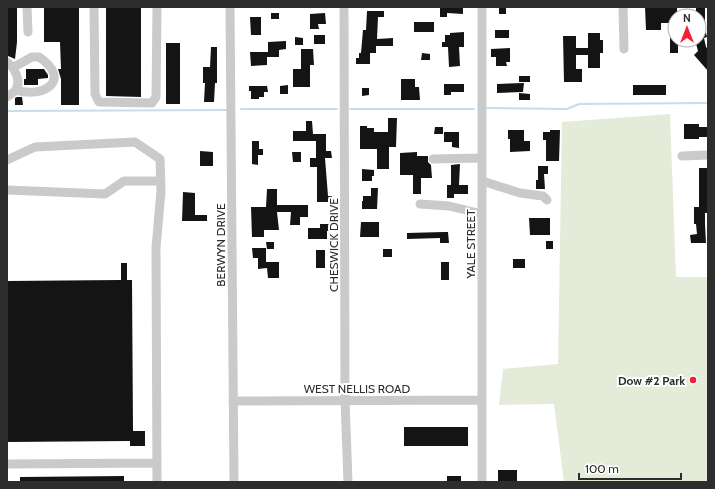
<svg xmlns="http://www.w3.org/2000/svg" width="715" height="489" font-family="Cabin,sans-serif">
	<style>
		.green { fill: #e4ecd9 }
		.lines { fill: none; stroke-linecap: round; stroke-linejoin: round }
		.stream { stroke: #c4deee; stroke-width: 2 }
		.building { fill: #141414 }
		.minor { stroke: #cacaca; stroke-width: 9 }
		.poi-dot { fill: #f41f32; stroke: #fff; stroke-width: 1.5 }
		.labels { text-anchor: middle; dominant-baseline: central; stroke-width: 4; stroke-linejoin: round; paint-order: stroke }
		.street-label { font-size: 12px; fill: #2d2d2d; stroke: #fff }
		.poi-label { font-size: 12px; font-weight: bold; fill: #2d2d2d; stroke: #fff; text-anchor: end }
	</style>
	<rect width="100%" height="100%" fill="#fff"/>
	<!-- green -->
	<path class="green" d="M670,114L676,277H708V482H564L554,404L499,405L503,369L558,364L562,122Z"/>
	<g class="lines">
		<!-- stream -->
		<path class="stream" d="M487,108L567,109L579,104L708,103
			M241,109H337
			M350,109H474
			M7,111L228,110"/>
	</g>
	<!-- building -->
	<path class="building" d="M7,7H17V42L15,59L8,56Z
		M44,7H79V105H61V79L58,69H61L60,42H44Z
		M106,7H141V97L106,96Z
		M440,7H463V14L447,13V17H440Z
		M499,7H506V14H499Z
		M645,7H677V16H675V23H661V30H646Z
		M696,7H705V28L707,37L704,38L706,47L708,49V71L694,55L698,51L695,40H699V16H696Z
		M367,11H384V17H378L377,39L393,38V46H376V53H370V64H356V58H359V53H361L363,30H366Z
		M271,13H279V19H271Z
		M325,13L326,24H318L319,29H310V14Z
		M250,17H261V35H251Z
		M414,22H434V32H414Z
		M495,30H509V38H495Z
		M464,32V47H459L460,66L449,67L448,47H442V42H445V35H450V33Z
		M588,33H600V40H603V53H600V68H588V55H576V69H582V82H564L563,36H576V48H588Z
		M314,35H325V44H314Z
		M670,36H675V40H678V53H670Z
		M295,37L303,38V45H295Z
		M286,41V49L279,50V57H267V65L251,66L250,52H268V42Z
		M166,43H180V104H166Z
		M211,47H217V83H215L214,102H204L205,83H203V67H210Z
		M510,48V62H506L507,66H496V57H491V49Z
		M301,49H313L314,65H310V87H293V69H301Z
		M422,53L430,54V60H421Z
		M26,69H44L48,75V78L38,79V85H24V79H26Z
		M519,76H530V82H519Z
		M401,79H415V87H419L420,100H401Z
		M524,83L523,92L497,93V84Z
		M444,84H464V92H451V95H444Z
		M288,85V94H280V86Z
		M633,85H666V95H633Z
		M249,86H267L268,92H264V97H259V99H251V91H249Z
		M362,88H369V95L362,96Z
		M519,93L530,94V100H519Z
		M17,97H22L23,105H15V98Z
		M388,118H397L396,147H389V169H377V149H360V126H367V128H374V132H388Z
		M306,121H312L313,134H326V151H331L332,158H325L328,196H332V202H317V167H310V158H316V141H293V131H306Z
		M684,124H699V127H708V137H699V139H684Z
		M435,127H443V134H434Z
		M508,130H524V141H530V151L510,152V139H508Z
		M550,130H560L559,161H546V140H543V132H550Z
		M444,132H459V148L452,147V142H444Z
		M252,141H259V149H263V155H258V165L252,164Z
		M200,151L213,152V166H200Z
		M292,152H301V162H293Z
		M417,152V156H428V162L431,165L432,178H421V194H413V175H400V153Z
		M460,164L459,185H468V194H454V198H447V185H451V165Z
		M538,166H548V174H544L545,189H536V180H538Z
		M699,168H708V204L707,213H705V224L706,243H691L690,235L697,234L696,224H694V207H699Z
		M362,169L374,170V176H372V181H362Z
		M371,188H378L377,209H362V201H363V196H371Z
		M267,189H277V205H308V217H300V225H290L291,212H277L279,230H264V237H252L251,207H266Z
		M183,192L195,193V215H207V221H182Z
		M529,218H550V235H530Z
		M361,222H379V237H360Z
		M320,224H333V231H327V239H308V228H320Z
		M444,232H448L449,243H440V238L407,239V233Z
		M546,241H553V249H546Z
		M266,242H274V249H267Z
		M252,248H266V262H279V278H268L267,268L258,269V258H253Z
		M383,249H392V257H383Z
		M316,250H325V268H316Z
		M513,259H525V268H513Z
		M441,262H449V280H441Z
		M121,263H127V280H132L133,431H145V446H130V441L7,442V281L121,280Z
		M404,427H468V446H404Z
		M498,470H517V482H498Z
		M124,476V482H20V477Z
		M447,476H461V482H447Z"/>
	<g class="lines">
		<!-- minor -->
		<path class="minor" d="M27,7L28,32
			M94,7L95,94L99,102L152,103L156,97L157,7
			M230,7L234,482
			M344,7L345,400L348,482
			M482,7V482
			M623,7L624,49
			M14,67L32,57H39C73,80 43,99 16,90
			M7,97C9,95 13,93 15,91C22,82 15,68 7,62
			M682,156L708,155
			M433,159L482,158
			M7,160L35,147L135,142L160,159L161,191L156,248L157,482
			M482,181L520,193L543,196L547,200
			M7,190L105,194L124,181H161
			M420,204L449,206L482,214
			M233,401L482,400
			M7,464L157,463"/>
	</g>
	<!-- markers -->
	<circle class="poi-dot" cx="693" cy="380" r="4"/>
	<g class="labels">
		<!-- street labels -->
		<g class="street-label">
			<text transform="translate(470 244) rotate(-90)">YALE STREET</text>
			<text transform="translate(220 245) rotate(-90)">BERWYN DRIVE</text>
			<text transform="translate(333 245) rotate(-90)">CHESWICK DRIVE</text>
			<text x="357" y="388">WEST NELLIS ROAD</text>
		</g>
		<!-- poi labels -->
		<g class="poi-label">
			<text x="685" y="380">Dow #2 Park</text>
		</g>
	</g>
	<!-- border -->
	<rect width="715" height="489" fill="none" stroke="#2d2d2d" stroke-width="16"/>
	<!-- north arrow -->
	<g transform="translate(687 28)"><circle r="19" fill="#ffffff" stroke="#ababab"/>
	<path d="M0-3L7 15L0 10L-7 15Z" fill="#f41f32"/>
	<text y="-6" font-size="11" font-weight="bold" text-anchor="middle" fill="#2d2d2d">N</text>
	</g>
	<!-- scale -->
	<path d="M579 473v6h102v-6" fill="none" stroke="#2d2d2d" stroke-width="2"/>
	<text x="585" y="473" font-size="12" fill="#2d2d2d" stroke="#ffffff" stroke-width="3" paint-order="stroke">100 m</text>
</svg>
